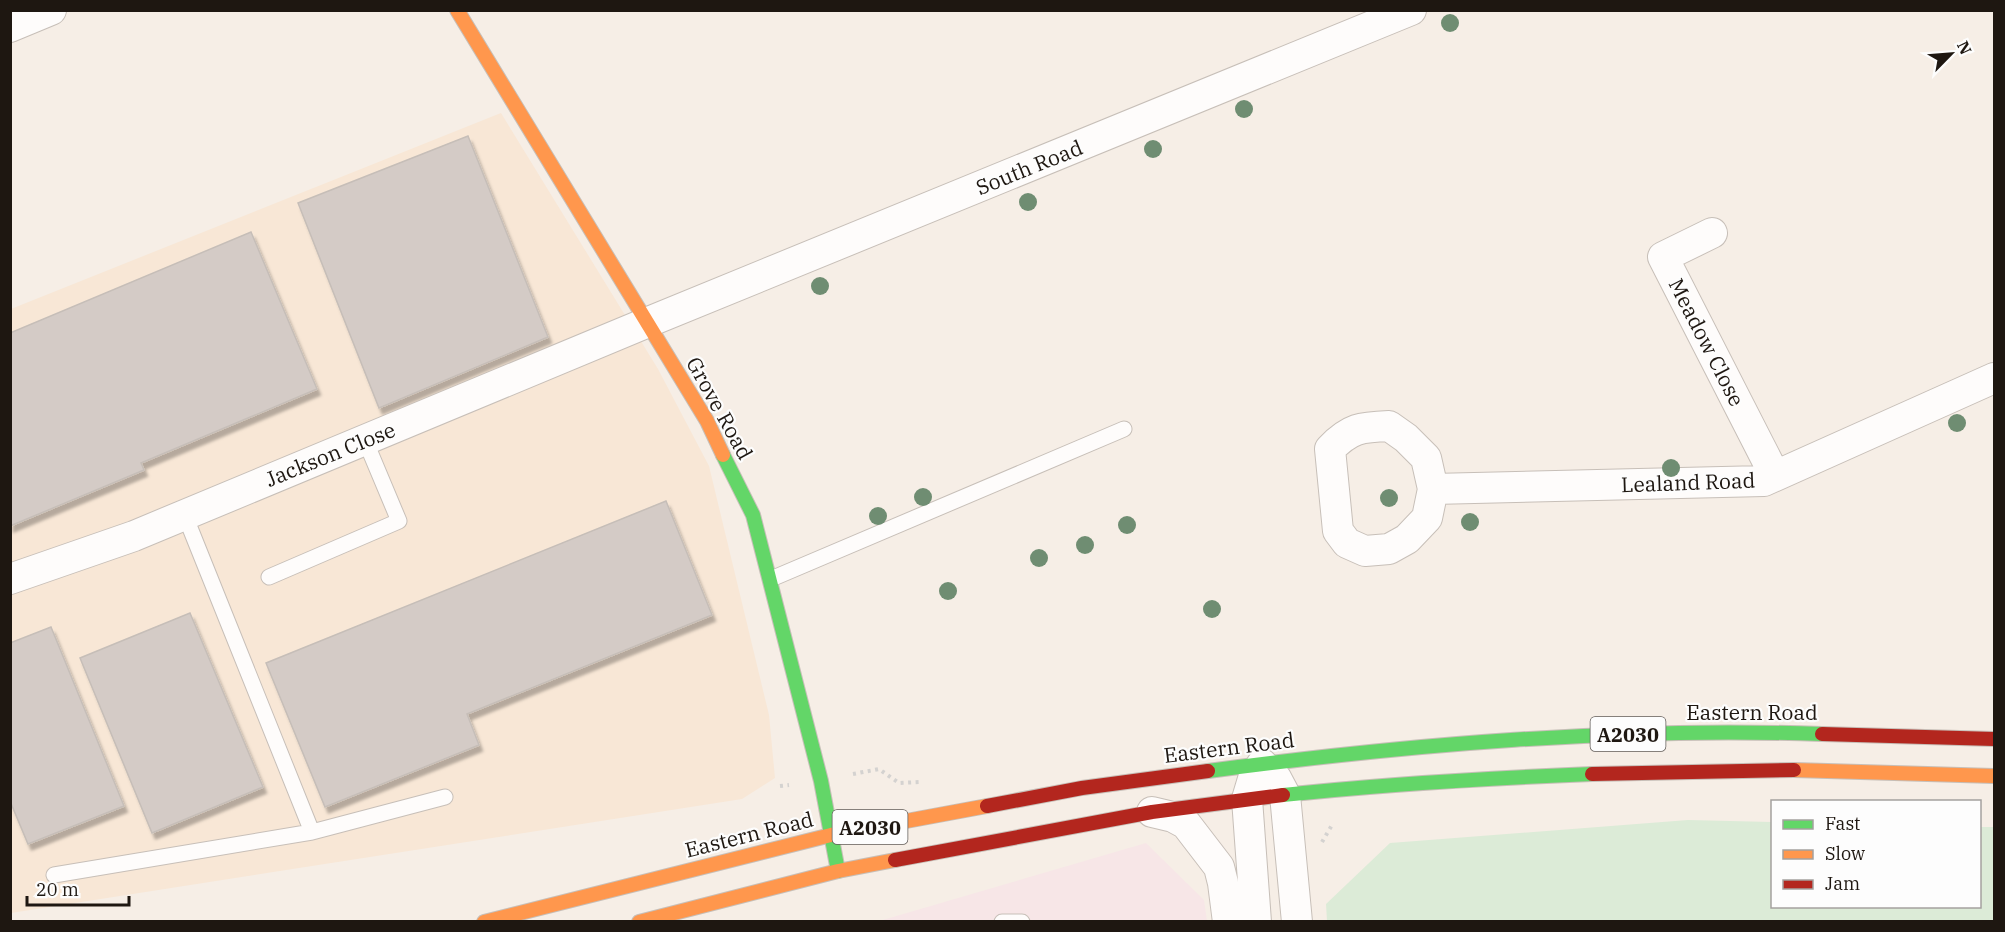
<svg xmlns="http://www.w3.org/2000/svg" width="2005" height="932" font-family="'IBM Plex Serif',serif">
	<style>
		.commercial { fill: #f7e6e7 }
		.built { fill: #f8e7d6 }
		.green { fill: #dcebd7 }
		.building { fill: #d4cbc6; stroke: #c6beb8; stroke-width: 1.5; filter: url(#shadow) }
		.lines { fill: none; stroke-linecap: round; stroke-linejoin: round }
		.lane-casing { stroke: #c7bfb8; stroke-width: 17 }
		.street-casing { stroke: #c7bfb8; stroke-width: 32 }
		.fast-casing { stroke: #c7bfb8; stroke-width: 16 }
		.slow-casing { stroke: #c7bfb8; stroke-width: 16 }
		.jam-casing { stroke: #c7bfb8; stroke-width: 16 }
		.path { stroke: #d4d2d0; stroke-width: 4; stroke-dasharray: 3 4.5; stroke-linecap: butt }
		.lane { stroke: #fefcfb; stroke-width: 15 }
		.street { stroke: #fefcfb; stroke-width: 30 }
		.fast { stroke: #63d668; stroke-width: 14 }
		.slow { stroke: #ff974d; stroke-width: 14 }
		.jam { stroke: #b3261e; stroke-width: 14 }
		.tree { fill: #6f8d72 }
		.labels { text-anchor: middle; dominant-baseline: central; stroke-width: 4.5; stroke-linejoin: round; paint-order: stroke }
		.shield { fill: #fdfdfd; stroke: #615c58; stroke-width: 1.5 }
		.shield-label { font-size: 20px; font-weight: bold; fill: #1e1711 }
		.street-label { font-size: 21px; fill: #1e1711; stroke: #fdfdfd }
	</style>
	<defs>
		<filter id="shadow"><feDropShadow dx="3.5" dy="6" stdDeviation="1.5" flood-color="#0004"/></filter>
	</defs>
	<rect width="100%" height="100%" fill="#f6eee6"/>
	<!-- commercial -->
	<path class="commercial" d="M1146,843L1204,900L1207,921L876,922Z"/>
	<!-- built -->
	<path class="built" d="M501,113L658,369L709,466L769,715L775,778L742,799L11,913V309Z"/>
	<!-- green -->
	<path class="green" d="M1688,820L1772,822V906H1980V827H1994V921H1327L1326,904L1390,843Z"/>
	<!-- building -->
	<path class="building" d="M468,136L548,337L379,408L298,203Z
		M251,232L317,389L141,463L144,470L10,526V333Z
		M666,501L712,615L467,714L479,745L325,807L266,663Z
		M190,613L263,787L152,833L80,658Z
		M51,627L124,806L28,844L10,801V643Z"/>
	<g class="lines">
		<!-- lane casing -->
		<g class="lane-casing">
			<path id="lane" d="M269,577L399,521L365,440
				M771,579L1124,429
				M312,832L445,797
				M54,875L312,832L184,513
				M1002,922H1022"/>
		</g>
		<!-- street casing -->
		<g class="street-casing">
			<path id="street" d="M10,27L51,10
				M1712,233L1663,257L1775,476
				M1389,426L1406,438L1426,458L1433,489L1427,518L1407,539L1389,549L1365,551L1347,543L1338,531L1330,449C1350,428 1361,427 1389,426Z
				M1433,489L1764,481L1994,378
				M10,579L134,536L646,323L1411,10
				M1152,812L1173,817L1186,824L1219,867L1223,883L1228,922
				M1256,922L1247,799L1253,779L1262,764L1276,778L1285,795L1297,922"/>
		</g>
		<!-- fast casing -->
		<g class="fast-casing">
			<path id="fast" d="M723,455L753,515L821,781L838,871
				M1208,771C1412,744 1617,727 1822,734
				M1283,795C1386,784 1489,778 1592,774"/>
		</g>
		<!-- slow casing -->
		<g class="slow-casing">
			<path id="slow" d="M457,10L707,421L723,455
				M1794,770L1994,776
				M484,922L831,835L987,806
				M639,922L838,871L895,860"/>
		</g>
		<!-- jam casing -->
		<g class="jam-casing">
			<path id="jam" d="M1822,734L1994,739
				M1592,774L1794,770
				M987,806L1082,788L1208,771
				M895,860L1152,812L1283,795"/>
		</g>
		<!-- path -->
		<path class="path" d="M853,774L879,769L899,783L919,782
			M780,786L789,785
			M1322,842L1332,825"/>
		<!-- lane -->
		<use href="#lane" class="lane"/>
		<!-- street -->
		<use href="#street" class="street"/>
		<!-- fast -->
		<use href="#fast" class="fast"/>
		<!-- slow -->
		<use href="#slow" class="slow"/>
		<!-- jam -->
		<use href="#jam" class="jam"/>
	</g>
	<!-- trees -->
	<g class="tree">
		<circle cx="1450" cy="23" r="9"/>
		<circle cx="1244" cy="109" r="9"/>
		<circle cx="1153" cy="149" r="9"/>
		<circle cx="1028" cy="202" r="9"/>
		<circle cx="820" cy="286" r="9"/>
		<circle cx="1957" cy="423" r="9"/>
		<circle cx="1671" cy="468" r="9"/>
		<circle cx="923" cy="497" r="9"/>
		<circle cx="1389" cy="498" r="9"/>
		<circle cx="878" cy="516" r="9"/>
		<circle cx="1470" cy="522" r="9"/>
		<circle cx="1127" cy="525" r="9"/>
		<circle cx="1085" cy="545" r="9"/>
		<circle cx="1039" cy="558" r="9"/>
		<circle cx="948" cy="591" r="9"/>
		<circle cx="1212" cy="609" r="9"/>
	</g>
	<g class="labels">
		<!-- shield labels -->
		<g class="shield">
			<rect x="1590.5" y="717" width="75" height="34" rx="4.5"/>
			<rect x="832.5" y="810" width="75" height="34" rx="4.5"/>
		</g>
		<g class="shield-label">
			<text x="1628" y="734">A2030</text>
			<text x="870" y="827">A2030</text>
		</g>
		<!-- street labels -->
		<g class="street-label">
			<text transform="translate(1029 167) rotate(-22)">South Road</text>
			<text transform="translate(1707 342) rotate(63)">Meadow Close</text>
			<text transform="translate(720 408) rotate(61)">Grove Road</text>
			<text transform="translate(330 454) rotate(-22)">Jackson Close</text>
			<text transform="translate(1688 482) rotate(-2)">Lealand Road</text>
			<text x="1752" y="712">Eastern Road</text>
			<text transform="translate(1229 747) rotate(-7)">Eastern Road</text>
			<text transform="translate(749 834) rotate(-14)">Eastern Road</text>
		</g>
	</g>
	<!-- border -->
	<rect width="2005" height="932" fill="none" stroke="#1e1711" stroke-width="24"/>
	<!-- legend -->
	<rect x="1771" y="800" width="210" height="108" fill="#fdfdfd" stroke="#a4a19f" stroke-width="1.5"/>
	<rect x="1783" y="820" width="30" height="9" fill="#63d668" stroke="#a4a19f" stroke-width="1.5"/>
	<text x="1825" y="830" font-size="18" fill="#1e1711">Fast</text>
	<rect x="1783" y="850" width="30" height="9" fill="#ff974d" stroke="#a4a19f" stroke-width="1.5"/>
	<text x="1825" y="860" font-size="18" fill="#1e1711">Slow</text>
	<rect x="1783" y="880" width="30" height="9" fill="#b3261e" stroke="#a4a19f" stroke-width="1.5"/>
	<text x="1825" y="890" font-size="18" fill="#1e1711">Jam</text>
	<!-- north arrow -->
	<g transform="translate(1951 54) rotate(65)" stroke="#fdfdfd" stroke-width="4.5" paint-order="stroke">
	<path d="M0-4.5L10 22L0 15L-10 22Z" fill="#1e1711"/>
	<text y="-9" font-size="16" font-weight="bold" text-anchor="middle" fill="#1e1711">N</text>
	</g>
	<!-- scale -->
	<path d="M27 896v9h102v-9" fill="none" stroke="#1e1711" stroke-width="3"/>
	<text x="36" y="896" font-size="18" fill="#1e1711" stroke="#fdfdfd" stroke-width="4.5" paint-order="stroke">20 m</text>
</svg>
